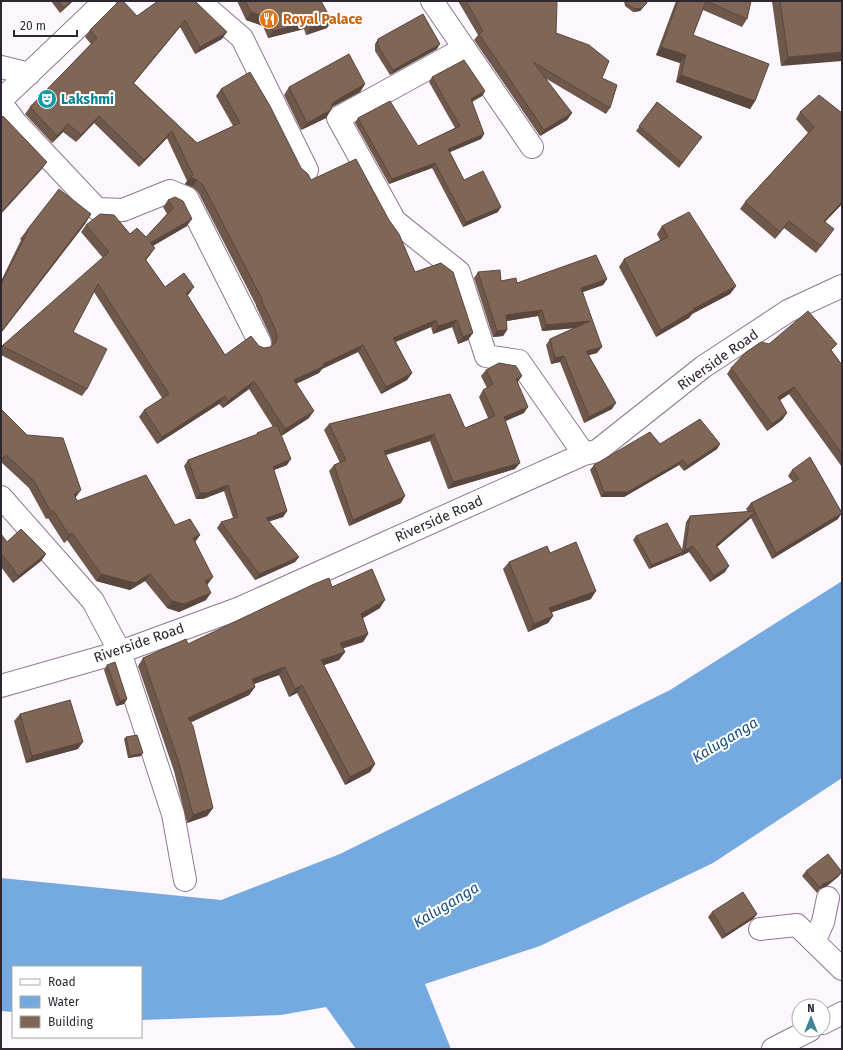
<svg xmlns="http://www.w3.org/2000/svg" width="843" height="1050" font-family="'Fira Sans',sans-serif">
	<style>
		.water { fill: #74aadf }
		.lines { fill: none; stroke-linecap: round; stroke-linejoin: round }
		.minor-casing { stroke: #8d7990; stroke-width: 24 }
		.major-casing { stroke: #8d7990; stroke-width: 24 }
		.minor { stroke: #fff; stroke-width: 22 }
		.major { stroke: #fff; stroke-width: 22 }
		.wall { fill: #6e584b }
		.shaded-wall { fill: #5a473d }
		.building { fill: #806657; stroke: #5a473d }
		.labels { text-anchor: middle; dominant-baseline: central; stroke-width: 4; stroke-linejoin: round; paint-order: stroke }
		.food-label { font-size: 14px; font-weight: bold; fill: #c56008; stroke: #fff; text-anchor: start }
		.culture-label { font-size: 14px; font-weight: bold; fill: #0d838f; stroke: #fff; text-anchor: start }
		.street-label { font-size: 14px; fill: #2e2630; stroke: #fff }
		.water-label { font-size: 15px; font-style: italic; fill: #195385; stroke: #fff }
	</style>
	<rect width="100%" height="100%" fill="#fbf7fc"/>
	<!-- water -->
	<path class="water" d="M842,581V778L713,863L540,946L425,984L451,1049H356L326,1007L281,1015L141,1020V967H13V1012L1,1011V878L221,900L340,854L670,690Z"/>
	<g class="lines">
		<!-- minor casing -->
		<g class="minor-casing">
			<path id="minor" d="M199,1L242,38L307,170
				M432,1L532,147
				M463,49L338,118L395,221L459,272L486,356L519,361L584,454
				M1,67L29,74
				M1,103L16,123L97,209L123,210L170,191L187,198L260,343
				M1,497L93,601L120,652L173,814L185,880
				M1,686L120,652L240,608L584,454L597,451L703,367L788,311L842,286
				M760,929L797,925L842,969
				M815,940L823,922L828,898
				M823,1023L842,1013
				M773,1049L810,1030"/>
		</g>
		<!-- major casing -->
		<g class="major-casing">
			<path id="major" d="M1,100L105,1"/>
		</g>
		<!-- minor -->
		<use href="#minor" class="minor"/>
		<!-- major -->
		<use href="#major" class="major"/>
	</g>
	<!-- wall -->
	<path class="wall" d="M51,1H73L60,13Z
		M158,1L222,39L195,54L180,27L134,83L197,143L233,126L216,96L221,89L301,168L311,180L415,272L441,263L468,340L458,344L452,327L433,334L431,327L396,342L412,373L407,380L381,394L358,352L322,369L319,373L296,384L309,418L281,436L287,465L274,470L287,511L283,517L269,521L299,557L295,562L255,580L217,528L221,522L233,518L224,491L203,499H196L184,466L188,460L256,435L257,433L273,427L249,389L223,408L219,404L157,444L139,417L144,410L162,398L94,292L73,332L87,389L82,396L1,355V348L2,346L103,258L81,232L86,225L146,237L167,214L163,207L168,200L187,226L153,246L150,255L146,260L165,287L189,294L187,295L225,355L259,346L264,348L270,347L272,346V344L271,338L256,306V305L198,192L192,187L185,184L187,181L167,138L139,167L94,123L76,142L63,132L52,143L25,114L30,107L91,44L85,37L90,30L137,16Z
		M237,1H321L327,28L306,35L304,29L268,38L263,26L246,20Z
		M458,1H556V33L602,78L610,108L606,114L545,78L572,113L567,120L540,136L474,40L478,35Z
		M624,1H646L647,3L640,11L633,12L625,6Z
		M676,1H751L747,19L742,27L703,10L693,35L755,101L750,109L676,82L680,63L656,55Z
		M772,1H842L781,66Z
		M378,39L437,49L390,75L375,51V44Z
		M432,77L485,91L482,96L472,102L484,134L481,139L450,152L464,180L498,212L463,227L432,168L389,184L355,123L358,118L418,146L455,128L429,82Z
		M365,84L360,92L332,107L326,118L301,130L284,95L289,87Z
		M657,102L702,137L679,168L636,131Z
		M800,112L842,113V204L825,222L829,236L816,253L784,228L775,239L740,209L745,202L808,133L796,119Z
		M91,214L85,224L1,333V281L21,240L20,239L27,230Z
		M662,226L736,286L730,294L692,314L689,318L656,337L619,267L624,259L660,240L657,234Z
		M478,272L501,281L517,283L607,279L603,285L583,292L597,353L589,355L612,409L584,423L560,362L551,364L546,345L550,339L575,328L542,331L538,316L506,321L507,330L503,336L493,337L474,278Z
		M769,344L832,352L842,365V467L789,394L780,400L787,413L782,420L767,431L727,374L731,368Z
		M486,370L518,382L524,413L505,421L515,469L448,489L430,441L386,455L401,503L349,526L329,471L334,465L340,463L324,430L329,424L465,428L488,418L479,397L483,390L487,388L481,376Z
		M1,409L75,497L77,501L175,525L200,535L195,542L208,584L207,585L206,600L179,612L167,608L145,581L130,590L96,581L67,540L64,543L48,518L46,519L29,488L1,462Z
		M660,444H720L717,449L684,471L679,465L624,497H601L590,470L594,465Z
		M792,470L838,519L772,559L751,518L717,547L725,572L710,582L689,552L681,556V555L680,556L649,569L633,540L636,536L682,550L686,522L690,516L748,512L746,509L751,503L793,482L788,476Z
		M1,534L7,542L46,554L41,561L13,583L1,567Z
		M550,553L591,599L552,612L553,616L548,623L528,632L503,569L509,562Z
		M332,587L380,608L363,618L368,634L363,642L343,648L345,652L339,660L324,665L375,764L370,772L345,785L297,693L289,697L279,675L254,684L255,687L249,695L190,723L213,808L207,816L187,823L174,771L138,666L143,658L188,644Z
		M107,665L127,699L124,704L116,706L104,670Z
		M20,714L78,749L26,763L14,721Z
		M126,737L141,756L128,758L124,739Z
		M806,871L839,876L827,886L820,889L817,893L802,876Z
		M712,912L757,914L753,919L722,939L708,917Z"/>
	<!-- shaded-wall -->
	<path class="shaded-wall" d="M71,1H73L60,13L64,8Z
		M647,3L640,11L633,12L635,9Z
		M251,12L268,18L263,26L246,20Z
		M185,20L180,27L128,90L133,83Z
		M332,21L327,28L306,35L311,28Z
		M309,22L304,29L268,38L273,31Z
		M227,32L222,39L195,54L200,47Z
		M440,44L437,49L390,75L393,70Z
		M661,47L686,55L680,63L656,55Z
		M842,52V61L781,66L788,57Z
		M681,75L755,101L750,109L676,82Z
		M365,84L360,92L332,107V104L337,100Z
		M485,91L482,96L467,104L471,99Z
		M331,110L326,118L301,130L307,123Z
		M572,113L567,120L540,136L544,130Z
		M99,116L94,123L76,142L81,135Z
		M68,124L63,132L52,143L57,136Z
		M172,131L167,138L139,167L144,160Z
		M484,134L481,139L445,154L448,149Z
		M47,162L42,169L1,214V212Z
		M435,163L432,168L389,184L392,179Z
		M190,177L197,180L192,187L185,184Z
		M842,202V204L819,228L824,221Z
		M501,207L498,212L463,227L466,222Z
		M91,214L85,224L1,333V332Z
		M192,219L187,226L145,250L150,243Z
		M789,221L784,228L775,239L780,232Z
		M155,248L150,255L140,266L145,259Z
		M607,279L603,285L577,294L581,288Z
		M736,286L730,294L692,314L689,318L656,337L661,330L693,309Z
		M194,287L189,294L181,300L186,293Z
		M542,310L538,316L501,322L506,315Z
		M436,320L431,327L388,345L393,338Z
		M457,320L452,327L433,334L438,326Z
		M590,321L586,327L542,331L546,325Z
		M507,330L503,336L493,337L497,331Z
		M473,333L468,340L458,344L463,337Z
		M363,345L358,352L322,369L319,373L289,387L294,380L323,364Z
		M602,347L597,353L582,357L586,351Z
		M564,356L560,362L551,364L555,358Z
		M412,373L407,380L381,394L386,387Z
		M522,376L517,383L516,379Z
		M254,381L249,389L223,408L228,401Z
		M794,387L789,394L774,404L778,397Z
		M225,396L219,404L157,444L162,437Z
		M616,403L612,409L584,423L589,417Z
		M528,407L524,413L499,424L504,417Z
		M314,411L309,418L280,437L285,429Z
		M787,413L782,420L767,431L772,424Z
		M434,434L430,441L379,457L384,451Z
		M720,444L717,449L684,471L687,466Z
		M291,459L287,465L269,472L273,467Z
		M683,460L679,465L624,497H601L604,492Z
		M520,463L515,469L448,489L453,482Z
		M228,485L224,491L203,499H196L200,493Z
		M81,490L76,497L69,501L74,494Z
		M405,496L401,503L349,526L353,520Z
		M53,510L48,518L46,519L51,512Z
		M287,511L283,517L262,524L266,518Z
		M755,512L751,518L712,551L716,545Z
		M842,513L838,519L772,559L776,553Z
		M72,533L67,540L64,543L69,535Z
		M200,535L195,542L193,538Z
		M693,546L689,552L681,556L685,550Z
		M683,552L680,556L649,569L652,565Z
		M46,554L41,561L13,583L18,576Z
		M299,557L295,562L255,580L259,574Z
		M729,566L725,572L710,582L714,576Z
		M101,574H150L145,581L130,590L96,581Z
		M213,577L208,584L200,588L205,581Z
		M596,591L591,599L544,615L549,608Z
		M211,593L206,600L179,612L167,608L172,601Z
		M385,600L380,608L356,622L361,614Z
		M553,616L548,623L528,632L534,624Z
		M368,634L363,642L335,651L340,643Z
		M345,652L339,660L315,668L321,660Z
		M285,667L279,675L246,687L252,679Z
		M302,685L297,693L289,697L295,689Z
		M255,687L249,695L182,726L188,718Z
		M127,699L124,704L116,706L120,701Z
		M83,742L78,749L26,763L32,756Z
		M143,753L141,756L128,758L130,756Z
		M375,764L370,772L345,785L350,777Z
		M213,808L207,816L187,823L193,815Z
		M842,872L839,876L827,886L820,889L823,884Z
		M757,914L753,919L722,939L726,934Z"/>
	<!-- building -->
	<path class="building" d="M58,1H71L64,8Z
		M119,1H123L137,16L158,1H195L227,32L200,47L185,20L133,83L197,143L240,123L221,89L250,72L270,106L301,168L308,174L311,180L356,159L389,220L399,234L415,272L441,263L453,272L473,333L463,337L457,320L438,326L436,320L393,338L412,373L386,387L363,345L323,364L324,366L294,380L314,411L285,429L254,381L228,401L225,396L162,437L144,410L169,394L98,284L73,332L107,349L87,389L2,346L109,252L86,225L100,214L114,215L130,234L137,228L146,237L173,208L168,200L175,197L183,201L192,219L150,243L155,248L145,259L165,287L184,273L194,287L186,293L225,355L251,336L259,346L264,348L270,347L276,342L277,337L276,331L261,299H262L203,185L197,180L190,177L193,175L172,131L144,160L99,116L81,135L68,124L57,136L30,107L97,38L90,30Z
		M245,1H321L332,21L311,28L309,22L273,31L268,18L251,12Z
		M466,1H556L557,3L556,33L589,45L609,61L602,78L617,85L610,108L533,62L572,113L544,130L479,34L483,31Z
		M626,1H646L647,3L642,8L635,9L627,4Z
		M678,1H751L747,19L706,1L693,35L769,64L755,101L681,75L686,55L661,47Z
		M780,1H842V52L788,57Z
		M423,14L440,44L393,70L378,46V39Z
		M349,54L365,84L337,100L332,104L331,110L307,123L289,87Z
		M464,60L485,91L471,99L484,134L448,149L464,180L483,171L501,207L466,222L435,163L392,179L358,118L390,101L418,146L460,126L432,77Z
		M819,95L842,113V202L824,221L834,229L821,246L789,221L780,232L745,202L814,127L800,112Z
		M657,102L702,137L682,163L639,126Z
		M3,116L47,162L1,212V118Z
		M59,189L91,214L1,332V284L28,231L27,230Z
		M689,212L736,286L693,309L694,310L661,330L624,259L668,237L662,226Z
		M596,255L607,279L581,288L602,347L586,351L616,403L589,417L564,356L555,358L550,339L590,321L546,325L542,310L506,315L507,330L497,331L478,272L500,270L501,281L516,278L517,283Z
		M808,311L837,344L831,350L842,365V454L794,387L778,397L787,413L772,424L731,368L745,353L761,342L769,344Z
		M499,363L516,366L522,376L516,379L528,407L504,417L520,463L453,482L434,434L384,451L405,496L353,520L334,465L346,460L329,424L450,394L465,428L495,416L483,390L493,384L486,370Z
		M1,409L27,435L63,438L81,490L74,494L77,501L146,475L175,525L190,519L200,535L193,538L213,577L205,581L211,593L184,604L172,601L150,574L135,583L101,574L72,533L69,535L53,510L51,512L34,481L6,455L1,460Z
		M700,419L720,444L687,466L683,460L628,492H604L594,465L650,432L660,444Z
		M277,425L291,459L273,467L287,511L266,518L299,557L259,574L221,522L238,517L228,485L207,493H200L188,460L258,434L257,433Z
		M810,457L842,513L776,553L755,512L716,545L729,566L714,576L693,546L685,550L690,516L755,511L751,503L799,479L792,470Z
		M667,523L683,552L652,565L636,536Z
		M21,529L46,554L18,576L9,563L1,554V534L7,542Z
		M576,542L596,591L549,608L553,616L534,624L509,562L547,546L550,553Z
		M372,569L385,600L361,614L368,634L340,643L345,652L321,660L375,764L350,777L302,685L295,689L285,667L252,679L255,687L188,718L193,726L213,808L193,815L179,763L143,658L186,639L188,644L312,585L329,578L332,587Z
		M115,662L127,699L120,701L107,665Z
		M70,700L83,742L32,756L20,714Z
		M137,735L143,753L130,756L126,737Z
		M828,854L842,872L831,881L823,884L820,888L806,871Z
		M743,892L757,914L726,934L712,912Z"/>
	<!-- icons -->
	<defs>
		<g id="restaurant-disc" transform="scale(1)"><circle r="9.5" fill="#e8710a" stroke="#fff"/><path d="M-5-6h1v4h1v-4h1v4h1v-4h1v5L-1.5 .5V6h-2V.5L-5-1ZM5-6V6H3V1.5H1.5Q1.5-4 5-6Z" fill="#fff"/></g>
		<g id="theatre-disc" transform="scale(1)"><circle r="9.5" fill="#0f9aa8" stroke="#fff"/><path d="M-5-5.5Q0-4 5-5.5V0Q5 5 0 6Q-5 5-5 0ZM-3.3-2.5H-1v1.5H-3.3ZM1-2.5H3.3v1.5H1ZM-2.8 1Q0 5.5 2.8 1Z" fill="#fff"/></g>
	</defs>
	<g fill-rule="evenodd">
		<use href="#restaurant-disc" x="269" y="19"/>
		<use href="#theatre-disc" x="47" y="99"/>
	</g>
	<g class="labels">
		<!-- food labels -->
		<g class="food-label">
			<text x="283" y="19">Royal Palace</text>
		</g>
		<!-- culture labels -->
		<g class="culture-label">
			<text x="61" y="99">Lakshmi</text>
		</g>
		<!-- street labels -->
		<g class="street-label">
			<text transform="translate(718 360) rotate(-35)">Riverside Road</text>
			<text transform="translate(439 519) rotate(-24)">Riverside Road</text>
			<text transform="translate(139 643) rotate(-19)">Riverside Road</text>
		</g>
		<!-- water labels -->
		<g class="water-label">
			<text transform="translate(725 740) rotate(-31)">Kaluganga</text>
			<text transform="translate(446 905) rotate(-31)">Kaluganga</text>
		</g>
	</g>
	<!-- border -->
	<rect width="843" height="1050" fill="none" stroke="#2e2630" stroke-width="4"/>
	<!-- legend -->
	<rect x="12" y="966" width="130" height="72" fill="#ffffff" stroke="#aba8ac"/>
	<rect x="20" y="979" width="20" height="6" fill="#ffffff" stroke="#aba8ac"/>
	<text x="48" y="986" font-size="12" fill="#2e2630">Road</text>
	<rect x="20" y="996" width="20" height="12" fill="#74aadf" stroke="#aba8ac"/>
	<text x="48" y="1006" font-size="12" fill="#2e2630">Water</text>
	<rect x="20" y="1016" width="20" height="12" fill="#806657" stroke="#aba8ac"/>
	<text x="48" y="1026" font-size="12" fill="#2e2630">Building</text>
	<!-- north arrow -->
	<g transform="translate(811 1018)"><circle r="19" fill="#ffffff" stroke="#aba8ac"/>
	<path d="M0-3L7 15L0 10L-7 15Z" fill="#438397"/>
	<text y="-6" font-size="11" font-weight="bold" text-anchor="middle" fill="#2e2630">N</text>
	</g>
	<!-- scale -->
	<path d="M14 30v6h63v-6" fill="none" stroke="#2e2630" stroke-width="2"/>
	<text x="20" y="30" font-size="12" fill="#2e2630" stroke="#ffffff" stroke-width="3" paint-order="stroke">20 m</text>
</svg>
